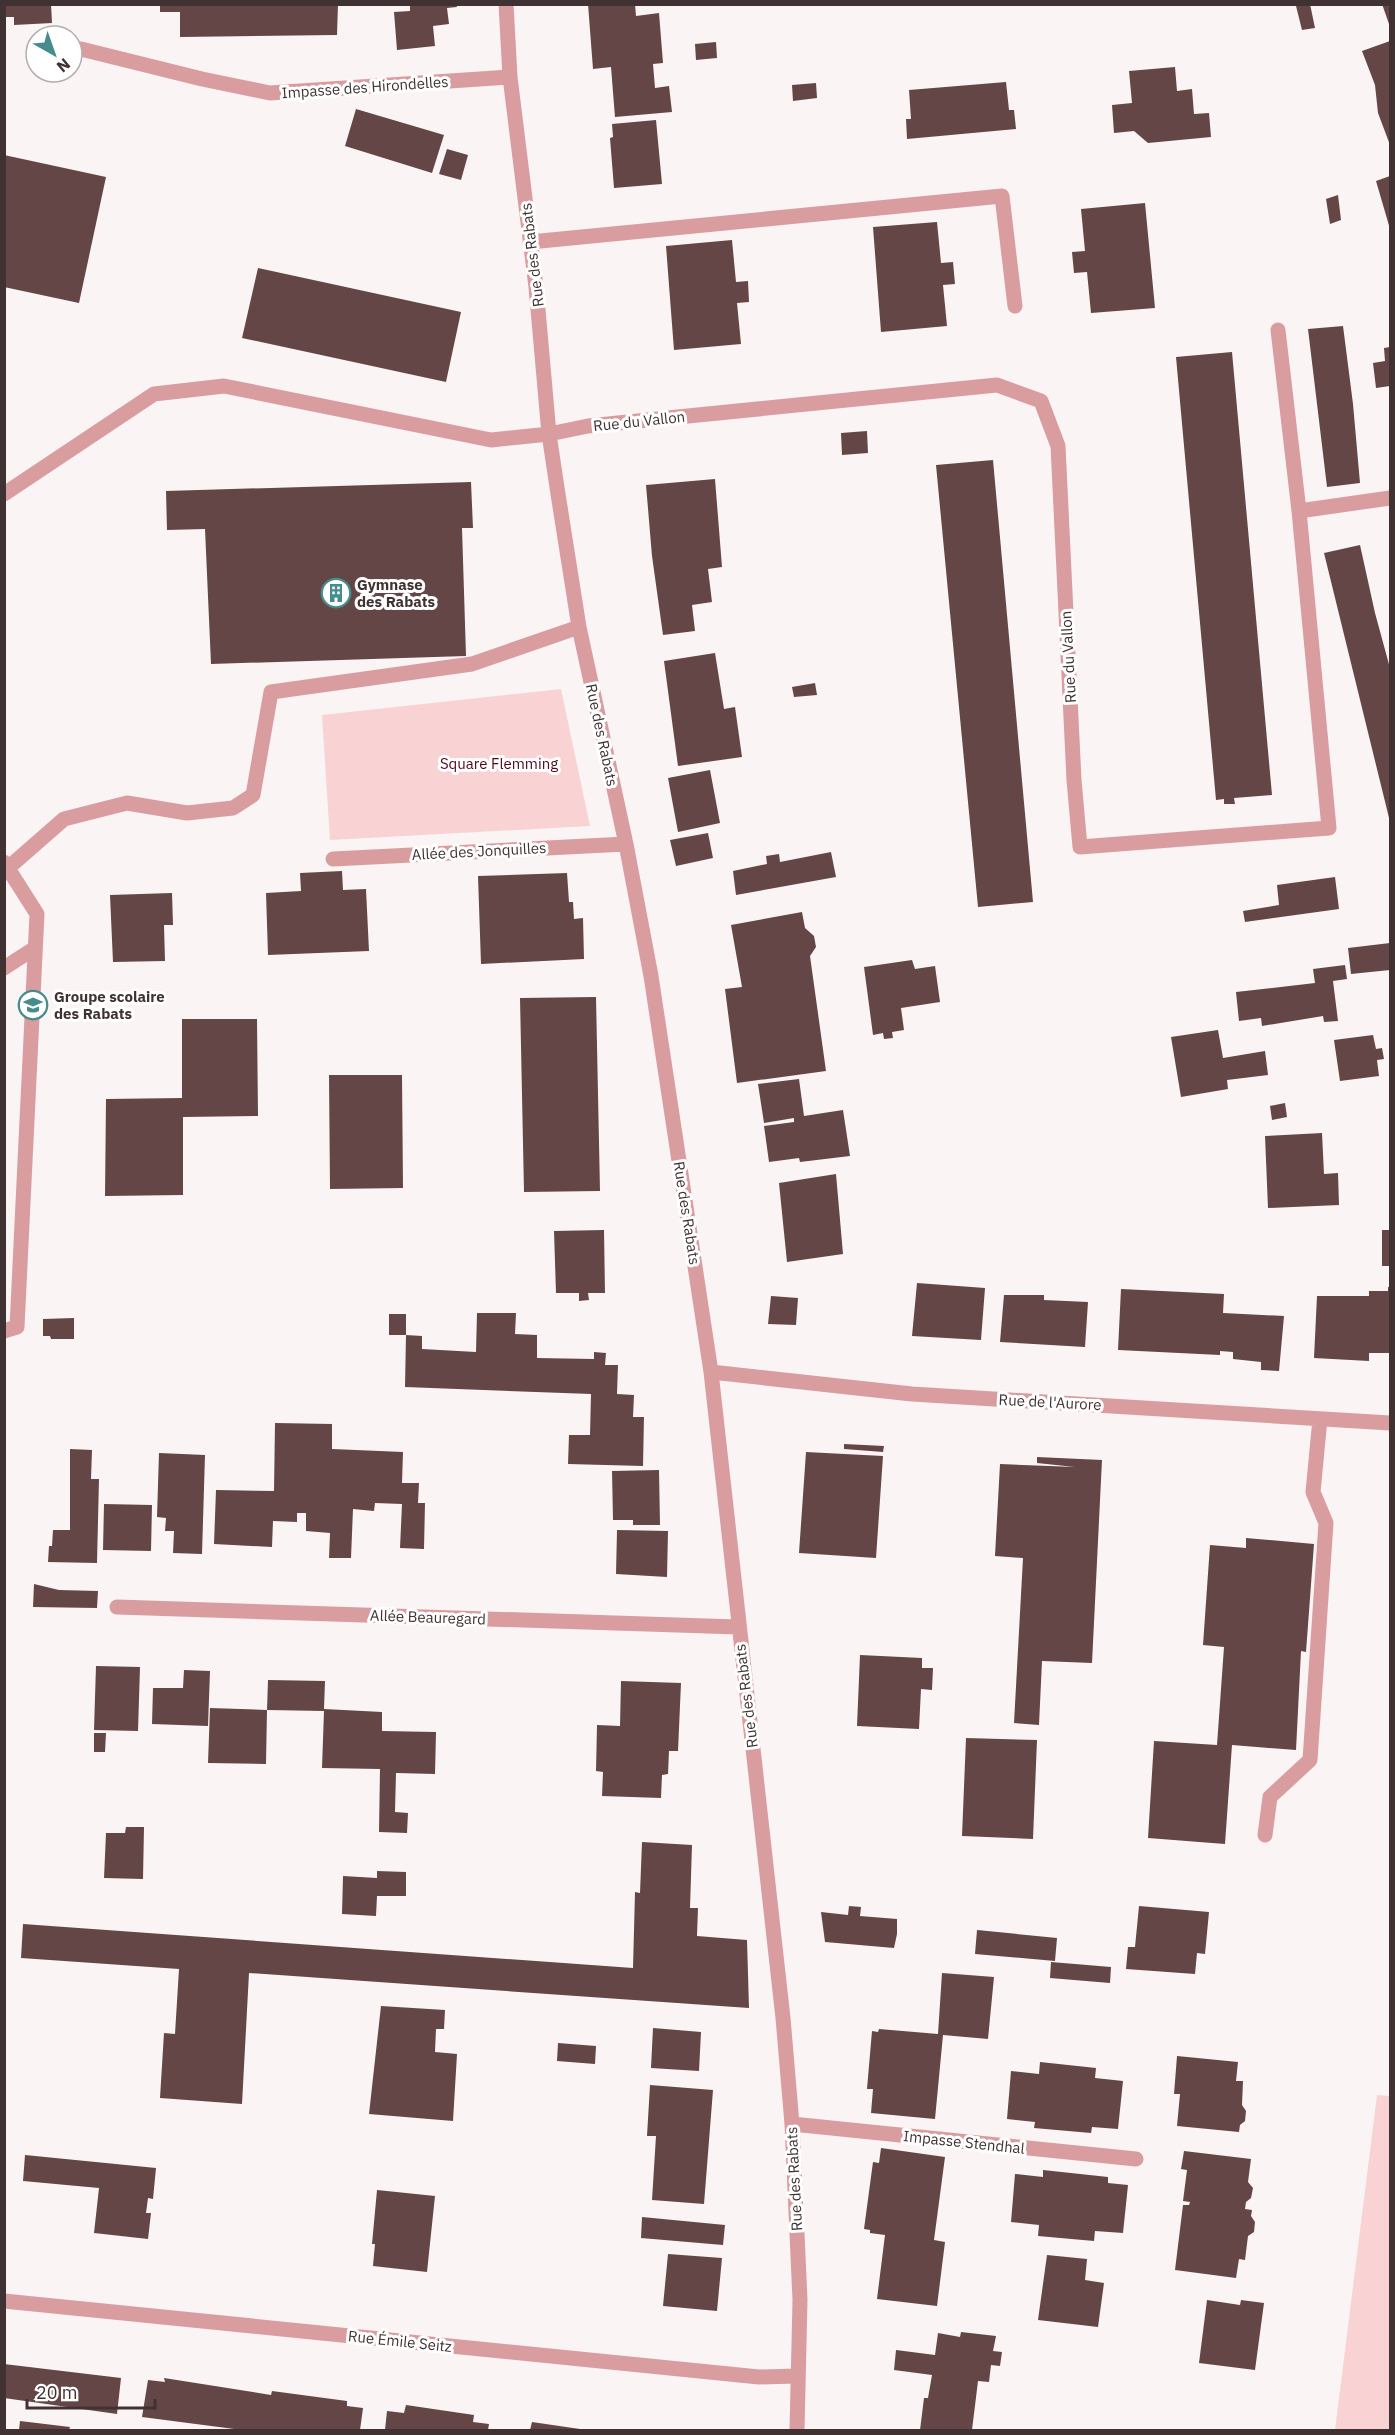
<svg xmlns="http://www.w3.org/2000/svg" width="1395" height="2435" font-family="'IBM Plex Sans',sans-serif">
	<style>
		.green { fill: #f9d2d4 }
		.building { fill: #644647 }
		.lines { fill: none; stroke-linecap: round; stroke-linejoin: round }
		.minor { stroke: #d99da0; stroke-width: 15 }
		.labels { text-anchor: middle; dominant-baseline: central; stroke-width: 6; stroke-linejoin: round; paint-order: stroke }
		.street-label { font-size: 15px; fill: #403232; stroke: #fff }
		.poi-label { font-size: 15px; font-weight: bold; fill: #403232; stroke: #fff; text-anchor: start }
		.park-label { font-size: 15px; fill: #520719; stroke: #fff }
	</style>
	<rect width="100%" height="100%" fill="#fbf4f4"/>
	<!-- green -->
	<path class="green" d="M561,689L590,826L330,840L322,715Z
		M1377,2095L1390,2096V2430H1335Z"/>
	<!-- building -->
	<path class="building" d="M4,4H51L52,23L14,25V17H4Z
		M160,4H338L337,35L180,37V12H160Z
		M410,4H456L457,7L447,8L449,24L433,26L435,46L397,50L394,12L410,11Z
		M588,4H635L636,16L659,13L663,63L653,64L655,88L669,86L672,112L615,117L611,67L593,69Z
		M1302,4H1310L1315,28L1302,30L1296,6Z
		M1382,4H1390V23L1389,24Z
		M1390,41V145L1378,113L1375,85L1362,51Z
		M716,42L717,58L696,60L695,44Z
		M1175,67L1177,91L1192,89L1194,114L1209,113L1211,137L1148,143L1134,131L1114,133L1112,105L1132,103L1129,71Z
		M1006,82L1009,110H1014L1016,129L907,139L906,119H911L909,90Z
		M816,83L817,98L793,101L792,85Z
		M356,109L444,135L432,173L345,146Z
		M656,120L662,184L614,188L610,138L613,137L612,124Z
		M447,149L468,155L461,180L439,174Z
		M4,155L106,177L79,303L4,287Z
		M1390,176V229L1376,181Z
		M1338,195L1341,220L1330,224L1326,199Z
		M1145,203L1155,308L1091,313L1087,272L1074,273L1072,252L1085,251L1081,209Z
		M937,222L941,263L953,262L955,284L943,285L947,326L881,332L873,227Z
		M732,240L736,282L748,281L749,302L737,303L741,344L674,350L666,246Z
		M258,268L461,312L446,382L242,338Z
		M1343,326L1353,404L1360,483L1327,487L1308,329Z
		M1390,347V386L1376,388L1373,363L1385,361L1384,348Z
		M1232,352L1272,795L1234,798L1235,804H1224V799L1216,800L1176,357Z
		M867,431L868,453L842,455L841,433Z
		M993,460L1033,902L978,907L936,465Z
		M715,479L722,567L708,569L712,602L692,605L695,631L663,635L652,556L646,485Z
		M471,482L473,528H462L466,656L211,664L205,529L167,530L166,491Z
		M1360,545L1375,613L1390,668V822L1324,553Z
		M715,653L724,709L735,707L742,757L678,766L664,661Z
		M815,683L817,695L794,697L792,687Z
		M710,770L720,823L678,832L668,778Z
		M708,833L713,858L676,866L670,840Z
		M831,852L836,877L736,895L733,871L767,864L766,856L779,854L780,862Z
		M342,871L343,890L366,889L369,951L268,955L266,893L301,891L300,873Z
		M567,873L569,902H573L574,919L583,918L584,959L481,964L478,876Z
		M1335,877L1339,909L1245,922L1243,911L1279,905L1277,885Z
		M172,893L173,925H164L165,961L113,962L110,895Z
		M802,912L805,928L814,936L816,947L810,956L826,1071L737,1083L725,989L742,987L731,925Z
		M1390,943V970L1351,974L1348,948Z
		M912,960L915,969L935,966L940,1002L901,1008L904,1030L892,1032L893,1038L884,1039L883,1033L873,1035L864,967Z
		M1345,965L1347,979L1333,981L1338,1021L1324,1022L1323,1016L1262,1026L1261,1018L1239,1021L1236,992L1315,983L1313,969Z
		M596,997L600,1191L524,1192L520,998Z
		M182,1019H257L258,1116L183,1117V1195L105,1196L106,1099L182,1098Z
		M1218,1030L1223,1058L1265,1051L1268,1075L1227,1080L1228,1089L1181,1097L1171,1037Z
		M1373,1035L1376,1049L1382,1048L1384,1059L1377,1060L1379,1076L1340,1081L1334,1040Z
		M329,1075H402L403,1188L330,1189Z
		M799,1079L804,1116L843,1110L850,1156L800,1162L799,1158L769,1162L764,1126L794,1122V1118L764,1123L758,1084Z
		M1285,1103L1287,1117L1272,1120L1270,1106Z
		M1322,1133L1324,1174L1338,1173L1339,1205L1268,1208L1265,1136Z
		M836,1174L843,1254L787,1262L779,1183Z
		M604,1230L605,1293H588L589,1300L579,1301V1293H556L554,1231Z
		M1382,1230H1390V1266H1382Z
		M917,1283L985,1288L981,1340L912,1336Z
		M1388,1287H1390V1353H1369V1361L1314,1358L1317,1296H1369V1291H1388Z
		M1121,1289L1224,1294L1223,1313L1284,1316L1279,1371L1261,1370V1362L1233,1359V1352L1220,1351V1355L1118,1350Z
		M1004,1295H1044V1300L1088,1302L1085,1347L1000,1342Z
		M771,1296L798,1298L796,1325L768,1324Z
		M477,1313H516L515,1334L537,1335V1358L594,1359V1352L606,1353L605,1365H618L617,1394L634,1395L633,1417H644L643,1466L568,1464L569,1435H590L591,1394L405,1387L406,1335L422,1336V1349L476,1352Z
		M389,1314H406V1335H389Z
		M74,1318V1339H51L50,1336H43V1319Z
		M275,1423L332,1424V1449L403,1452L402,1483H419L418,1503H425L424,1549L400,1548L402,1504L375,1503L374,1511L353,1509L351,1558H329L330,1533L306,1531V1513H297V1522L273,1521L272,1547L214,1544L216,1490L274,1491Z
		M844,1444L884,1446L883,1452L844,1449Z
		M70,1449L92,1450L91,1479H99L97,1563L48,1562L49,1546H52L53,1530H70Z
		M806,1452L883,1456L876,1558L799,1553Z
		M159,1453L205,1455L202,1554L173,1553L174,1531H165L166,1518L157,1517Z
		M1037,1457L1102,1460L1092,1663L1042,1661L1039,1725L1014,1723L1023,1558L995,1556L1000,1464L1075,1467L1037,1463Z
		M659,1470L660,1525H633V1520H613L612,1471Z
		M104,1504L152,1505L151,1551L103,1550Z
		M617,1530L668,1531L667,1577L616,1574Z
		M1246,1538L1314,1544L1306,1652L1301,1651L1296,1750L1232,1745L1225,1844L1148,1838L1154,1741L1217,1745L1224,1647L1203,1645L1210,1545L1246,1548Z
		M34,1584L59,1590L98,1591L97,1608L33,1607Z
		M860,1655L922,1658V1668H933L932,1690L921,1689L919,1729L857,1726Z
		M96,1666L140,1667L138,1731L94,1730Z
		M184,1670L210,1671L208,1726L152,1724L153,1688H183Z
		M268,1680L325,1681L324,1709L382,1712V1731L436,1732L435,1774L396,1773L395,1812L408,1813L407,1833L379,1832L380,1769L322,1768L324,1711L267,1710Z
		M621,1681L681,1683L678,1751H669L668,1774L662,1775L661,1798L602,1796L603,1772L596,1771L597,1725L620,1726Z
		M210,1708L267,1710L266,1764L208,1763Z
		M94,1733H106L105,1752H94Z
		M966,1738L1037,1740L1033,1839L962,1836Z
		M126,1827H144L143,1879L104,1878L106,1833H125Z
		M642,1842L692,1845L690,1908H698L697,1936L747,1940L749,2008L249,1973L242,2104L160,2098L164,2033L175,2034L179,1969L21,1958L23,1924L633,1968L635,1892L640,1893Z
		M377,1871L406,1872V1896H377L376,1916L342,1914L343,1876L377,1878Z
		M849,1906L861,1907L860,1916L897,1919V1934L894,1948L825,1942L821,1912L848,1915Z
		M1139,1906L1209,1912L1205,1954L1197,1953L1195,1974L1126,1969L1128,1947H1135Z
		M977,1930L1057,1938L1055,1961L975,1954Z
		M1051,1962L1111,1967L1110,1983L1050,1978Z
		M942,1973L994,1977L988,2039L943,2035L935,2119L871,2113L873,2089H867L872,2031L878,2032L879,2029L938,2034Z
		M381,2006L445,2010L444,2029H436L435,2052L457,2054L453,2121L369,2114Z
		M653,2028L701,2032L699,2071L651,2068Z
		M558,2043L596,2046L595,2064L557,2061Z
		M1177,2056L1238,2062L1236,2081H1243L1242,2105L1246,2111L1245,2121L1240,2125L1239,2132L1177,2126L1180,2094H1174Z
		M1040,2062L1096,2068L1095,2078L1123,2081L1118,2129L1092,2127L1091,2133L1034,2128L1035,2122L1007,2119L1011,2071L1039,2074Z
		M650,2085L713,2090L704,2204L652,2200L656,2136H647Z
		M881,2148L945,2157L934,2240L945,2242L937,2306L877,2299L885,2235L870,2233V2230L864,2229L873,2162L879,2163Z
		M1184,2151L1251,2159L1248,2182L1253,2188L1251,2198L1246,2202L1245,2209L1252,2210L1251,2216L1255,2222L1254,2232L1248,2236L1245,2260L1239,2259L1236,2278L1175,2270L1183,2205H1189L1190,2202L1183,2201L1187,2170L1181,2169Z
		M25,2155L156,2168L153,2199L148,2198L146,2213H151L148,2239L94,2233L99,2188L23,2181Z
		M1043,2170L1108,2177V2183L1128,2185L1123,2233L1095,2231L1094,2241L1038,2236L1039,2225L1011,2222L1015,2174L1043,2177Z
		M377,2190L435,2196L427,2272L373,2266L375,2244H372Z
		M642,2217L725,2225L723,2245L641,2238Z
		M668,2254L722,2258L717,2311L663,2306Z
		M1047,2255L1087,2259L1085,2280L1104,2283L1098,2327L1038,2320Z
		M1207,2300L1240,2305L1241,2300L1264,2303L1255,2370L1199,2363Z
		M961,2332L996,2336L993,2351L1002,2352L1000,2366L991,2365L989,2382L978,2381L972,2430H920L924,2398H928L932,2375L894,2370L896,2350L935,2355L938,2333L960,2337Z
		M4,2364L121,2378L117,2414L4,2398Z
		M164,2378L271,2395L272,2391L347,2401V2406L363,2408L360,2430H242L142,2417L148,2380L165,2382Z
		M406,2405L474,2415L473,2422L489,2424L488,2430H385L387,2411L404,2413Z
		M20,2421L70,2427L69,2430H19Z
		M532,2422L580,2429V2430H530Z"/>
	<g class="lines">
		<!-- minor -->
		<path class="minor" d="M506,4L510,77L536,287L549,434L558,494L579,627L626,844L651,976L711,1372L783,2018L792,2124L800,2300L797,2430
			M81,49L202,79L270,93L510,77
			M530,242L1002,196L1015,306
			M1278,330L1299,511
			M4,494L154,394L224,386L491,440L549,434L588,426L997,385L1041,401L1058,446L1074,780L1080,847L1329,828L1299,511L1390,498
			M333,859L626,844
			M4,862L37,914L17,1327L4,1331
			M8,868L64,819L127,803L187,813L233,808L253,795L271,692L472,664L579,627
			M4,968L35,948
			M711,1372L912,1394L1390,1423
			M117,1607L738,1627
			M1265,1835L1270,1797L1310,1760L1326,1523L1313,1492L1320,1419
			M792,2124L1136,2159
			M4,2301L759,2377L796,2376"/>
	</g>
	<!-- icons -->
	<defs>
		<g id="building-ring" transform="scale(1.5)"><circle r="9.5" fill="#fff" stroke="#458d8d" stroke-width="1.5"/><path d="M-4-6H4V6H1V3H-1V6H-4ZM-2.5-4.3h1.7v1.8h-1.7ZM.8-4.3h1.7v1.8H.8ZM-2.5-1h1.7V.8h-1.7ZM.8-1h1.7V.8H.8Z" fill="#458d8d"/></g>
		<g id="school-ring" transform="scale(1.5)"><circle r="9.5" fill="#fff" stroke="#458d8d" stroke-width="1.5"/><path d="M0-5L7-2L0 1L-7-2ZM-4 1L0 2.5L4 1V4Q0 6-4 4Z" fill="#458d8d"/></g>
	</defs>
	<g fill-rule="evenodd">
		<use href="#building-ring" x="336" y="593"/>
		<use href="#school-ring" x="33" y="1005"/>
	</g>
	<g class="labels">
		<!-- street labels -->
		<g class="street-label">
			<text transform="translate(365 87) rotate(-4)">Impasse des Hirondelles</text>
			<text transform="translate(532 255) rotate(-97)">Rue des Rabats</text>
			<text transform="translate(639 421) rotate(-6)">Rue du Vallon</text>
			<text transform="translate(1068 657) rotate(-93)">Rue du Vallon</text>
			<text transform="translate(602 735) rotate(78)">Rue des Rabats</text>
			<text transform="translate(479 851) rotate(-3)">Allée des Jonquilles</text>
			<text transform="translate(687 1213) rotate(81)">Rue des Rabats</text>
			<text transform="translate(1050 1402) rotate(3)">Rue de l'Aurore</text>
			<text transform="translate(428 1617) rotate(2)">Allée Beauregard</text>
			<text transform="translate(746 1696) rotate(-97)">Rue des Rabats</text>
			<text transform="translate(964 2142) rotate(6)">Impasse Stendhal</text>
			<text transform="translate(794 2179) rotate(-93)">Rue des Rabats</text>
			<text transform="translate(400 2341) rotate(6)">Rue Émile Seitz</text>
		</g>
		<!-- poi labels -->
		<g class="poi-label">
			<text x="357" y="584">Gymnase<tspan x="357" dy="17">des Rabats</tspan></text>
			<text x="54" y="996">Groupe scolaire<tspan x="54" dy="17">des Rabats</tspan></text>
		</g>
		<!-- park labels -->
		<g class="park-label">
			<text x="499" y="763">Square Flemming</text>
		</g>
	</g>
	<!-- border -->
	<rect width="1395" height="2435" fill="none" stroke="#403232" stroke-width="12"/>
	<!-- north arrow -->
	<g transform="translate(54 54) rotate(140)"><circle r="28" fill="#ffffff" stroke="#b3adad" stroke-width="1.5"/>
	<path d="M0-4.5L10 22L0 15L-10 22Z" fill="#458d8d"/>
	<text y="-9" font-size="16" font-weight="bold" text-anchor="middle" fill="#403232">N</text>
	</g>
	<!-- scale -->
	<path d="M27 2399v9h128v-9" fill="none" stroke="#403232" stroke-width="3"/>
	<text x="36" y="2399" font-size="18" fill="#403232" stroke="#ffffff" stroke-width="4.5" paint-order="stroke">20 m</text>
</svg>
